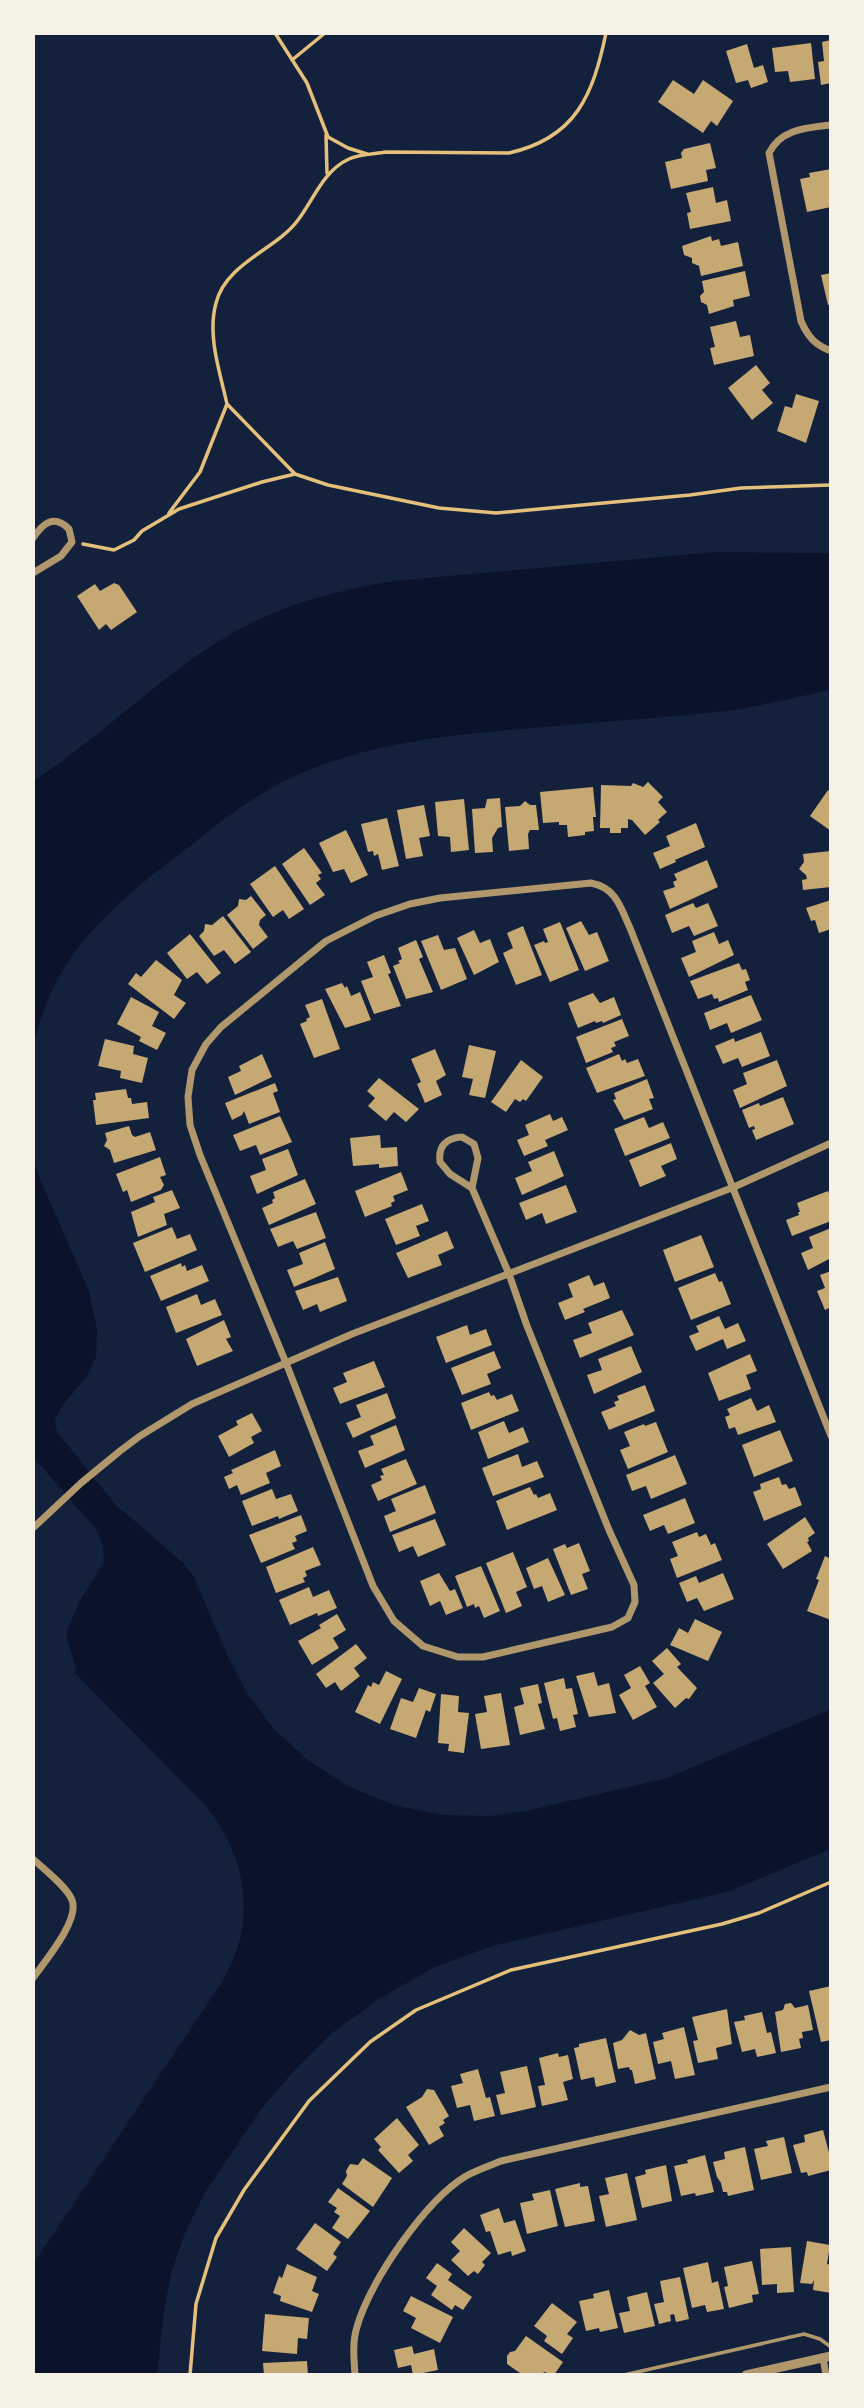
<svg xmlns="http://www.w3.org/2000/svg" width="864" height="2408" font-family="'Golos Text',sans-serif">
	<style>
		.water { fill: #0b132b }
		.building { fill: #c6a872 }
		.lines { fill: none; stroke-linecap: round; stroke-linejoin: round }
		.path { stroke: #e5c07b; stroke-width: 3.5 }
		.service { stroke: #b1986c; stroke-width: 3.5 }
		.minor { stroke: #b1986c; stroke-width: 7 }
		.tertiary { stroke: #b1986c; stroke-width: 9 }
	</style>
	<rect width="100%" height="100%" fill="#14213d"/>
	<!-- water -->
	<path class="water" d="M715,552L831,553V690C796,697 762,706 727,711C674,717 621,720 568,725C478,733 394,736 309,770C253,792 206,834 159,870C95,921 52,964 33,1047V781C110,732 172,662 255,621C299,600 345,589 393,581Z
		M33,1151L37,1172L89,1291L97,1329L96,1357L86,1378L62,1406L55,1420L57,1432L115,1504L182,1562L193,1575L229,1659L247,1693L274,1729L308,1760L348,1786L394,1805L442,1815L490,1816L526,1811L667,1778L831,1709V1849L727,1892L492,1946L433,1968L379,1999L332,2033L290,2075L260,2111L204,2194L185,2233L171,2274L164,2311L157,2375H33V2264L224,1979C228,1969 234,1959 237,1949C254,1896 238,1846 205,1805L74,1672L76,1670L66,1634L79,1602L104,1562L103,1545L96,1529L33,1457Z"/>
	<!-- building -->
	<path class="building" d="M831,40V83L821,85L818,62L824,61L822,42Z
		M811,43L815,79L790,82L788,71L775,72L772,48Z
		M747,44L754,68L763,65L768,82L751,88L748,80L736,83L726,51Z
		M673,80L694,94L703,80L733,101L717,126L711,121L703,133L658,102Z
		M710,143L716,168L706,170L708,181L671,189L665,162L682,158L681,153L684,149Z
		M831,169V207L807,212L800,179L810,177L809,173Z
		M713,187L716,203L727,200L731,221L690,229L687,213L691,212L686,193Z
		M711,236L712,241L719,239L721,246L738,242L743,266L701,276L699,266L692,263V258L684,255L682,246Z
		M745,271L750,296L733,300L734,306L709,314L707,305L701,302L700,296L704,292L702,281Z
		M831,273V304L828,305L821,275Z
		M736,321L740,337L750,335L754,356L714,365L710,348L715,347L710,327Z
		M756,365L770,383L762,390L773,403L752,420L728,388Z
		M796,394L819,401L806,443L777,431L785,406L792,408Z
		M114,583L119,585L137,612L111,630L106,624L99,630L77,596L95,584L100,591Z
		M648,782L663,797L658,802L667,812L658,820L660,822L645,835L632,820L628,819V828H621V833H610V828H600L601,785L631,786L633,783L643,787Z
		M593,787L596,817H593L594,831L585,832V835L568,837L567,825H559V822L543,823L540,792Z
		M828,790L831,792V831L810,816Z
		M500,798L502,827L498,828L492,838L493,852L475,853L472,809L485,808L487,799Z
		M464,799L469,850L451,852L450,837L438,836L435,802Z
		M525,801L530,805H536L539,830H530L528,834L529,849L509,851L505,807L520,806Z
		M424,805L430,836L419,838L423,856L406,859L397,810Z
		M387,818L399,866L382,870L378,854L374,856L373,851L368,852L361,824Z
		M696,823L705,847L675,860L676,862L660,869L653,853L670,846L666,836Z
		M346,830L368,875L351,883L344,869L333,872L319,843Z
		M304,848L322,873L318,875L321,879L316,883L325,895L310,905L282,864Z
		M831,851V887L803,890L802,880L807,879L806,875L799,869L804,862L803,854Z
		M707,860L718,887L670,909L663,891L675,887L673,882L677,880L674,874Z
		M275,866L304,909L289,919L283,910L273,917L250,884Z
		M251,896L266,915L260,920L259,925L268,937L253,949L227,915L238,906L239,899L246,900Z
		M831,900V929L819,933L815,920L811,921L806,908Z
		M693,903L696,908L708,903L718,926L694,936L689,926L672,933L665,915Z
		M223,916L251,952L235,964L224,950L214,956L199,936L204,931L205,924L212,925Z
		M581,921L589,935L597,932L609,961L585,971L566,928Z
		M560,922L579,970L550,982L534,945L544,941L545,943L548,942L543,929Z
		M523,926L542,975L516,985L503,953L513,948L507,933Z
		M474,930L480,943L490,939L499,962L474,975L457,938Z
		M714,932L719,944L728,940L734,955L689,977L681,958L696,952L692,941Z
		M190,934L221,973L207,984L197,972L187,979L167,953Z
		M438,935L444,950L455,948L467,979L441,990L421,941Z
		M416,940L423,957L419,959L433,992L406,999L393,966L400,963L398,961L402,959L398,948Z
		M384,955L391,973L388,974L401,1006L374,1014L361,981L373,977L367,962Z
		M156,960L182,980L174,995L186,1003L174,1019L128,984L136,973L141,977Z
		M739,963L742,970L746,969L750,980L745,982L748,990L719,1002L718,998L714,999L712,994L698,999L690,981Z
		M342,983L345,988L347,986L351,996L360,992L371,1020L345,1028L325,989Z
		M593,993L600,1003L614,997L621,1015L603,1023L602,1021L596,1023L595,1021L578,1028L568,1003Z
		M751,995L762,1020L731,1033L727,1023L710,1030L704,1013Z
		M131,997L159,1012L152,1026L166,1033L157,1050L139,1041L141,1037L117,1024Z
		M322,999L340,1049L314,1058L300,1024L307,1021L306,1019L310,1017L305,1005Z
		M622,1019L629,1036L614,1042L616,1046L611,1048L613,1052L586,1063L576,1037Z
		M761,1032L770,1056L742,1067L738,1058L723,1064L715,1046L734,1038L735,1042Z
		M105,1039L134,1046L133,1054L148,1058L142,1083L120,1078L121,1071L98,1066Z
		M469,1045L496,1051L485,1098L469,1095L473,1079L462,1077Z
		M435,1049L446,1075L436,1081L442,1095L425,1103L417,1084L421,1082L411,1059Z
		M262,1054L272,1077L235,1095L228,1077L241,1071L239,1066Z
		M619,1054L622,1061L625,1059L627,1063L638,1059L645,1076L597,1093L586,1068Z
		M521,1060L543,1077L526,1101L523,1099L520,1102L515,1099L506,1112L491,1102Z
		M777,1060L787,1086L740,1108L733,1090L747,1084L743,1073Z
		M379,1078L419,1109L406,1122L394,1112L386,1121L368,1106L375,1098L367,1091Z
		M647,1079L654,1098L649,1099L653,1109L624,1120L613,1100L616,1099L614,1093Z
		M275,1083L278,1091L273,1093L280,1112L249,1124L244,1111L242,1115L232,1120L225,1103Z
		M126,1089L128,1098H131L132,1104L147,1102L149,1118L96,1125L93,1100H96L95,1093Z
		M783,1097L794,1124L756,1140L752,1130L755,1129L754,1126L749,1128L742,1110L759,1103L760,1106Z
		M550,1114L553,1121L562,1117L568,1130L545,1140L548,1146L524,1156L517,1140L529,1135L525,1125Z
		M280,1116L292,1142L260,1155L256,1145L240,1151L233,1135Z
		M644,1117L649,1128L663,1122L670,1138L625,1156L614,1129Z
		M129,1126L132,1135L135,1137L150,1132L156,1150L114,1163L110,1150L104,1146L107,1140L105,1133Z
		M380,1135L381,1148L397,1147L398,1166L379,1168V1164L353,1166L350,1138Z
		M671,1143L677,1159L661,1166L666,1176L640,1187L629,1160Z
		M288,1149L298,1175L257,1194L250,1176L266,1170L262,1159Z
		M554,1151L564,1176L522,1195L515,1178L532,1171L528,1162Z
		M160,1157L166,1175L160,1177L164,1185L161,1190L131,1202L127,1190L123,1192L116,1174Z
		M401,1172L408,1190L393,1196L395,1201L391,1203L392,1206L365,1217L355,1191Z
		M305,1179L316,1204L269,1225L262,1208L273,1203L272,1200L275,1198L273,1192Z
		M566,1185L577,1212L546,1224L542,1213L526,1220L519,1203Z
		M172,1190L180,1208L164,1214L167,1225L138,1237L131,1212L155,1202L153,1197Z
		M828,1191L831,1197V1221L792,1236L786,1220L799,1215L798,1212H800L797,1203Z
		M422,1204L429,1221L416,1226L420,1236L396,1245L385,1219Z
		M316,1212L326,1238L297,1249L293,1241L278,1247L270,1229Z
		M172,1227L177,1239L190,1234L197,1250L145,1272L133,1243Z
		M831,1228V1258L808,1270L801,1253L813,1248L809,1237Z
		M447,1231L454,1248L438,1255L442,1265L408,1278L396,1253Z
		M701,1235L714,1267L675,1282L663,1250Z
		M325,1242L335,1269L294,1287L287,1270L303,1264L299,1253Z
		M181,1263L182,1267L185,1265L187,1271L202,1265L209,1281L161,1301L150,1276Z
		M831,1271V1307L825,1310L817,1291L825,1288L820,1275Z
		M715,1273L719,1282L722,1281L731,1304L691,1320L678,1288Z
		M589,1275L594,1286L604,1282L610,1298L583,1309L585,1312L565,1320L558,1303L573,1297L568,1284Z
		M338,1277L347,1301L320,1312L317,1304L303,1310L295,1291Z
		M197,1294L201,1305L215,1299L222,1315L176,1333L166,1307Z
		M622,1310L634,1335L580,1358L573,1340L592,1333L588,1323Z
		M719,1316L725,1329L738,1323L746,1341L727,1349L723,1339L696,1351L689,1336L699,1332L696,1326Z
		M224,1320L231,1337L226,1339L233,1351L197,1366L186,1339Z
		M467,1325L470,1335L486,1329L492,1345L446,1363L436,1337Z
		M631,1346L642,1372L594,1394L587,1375L602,1370L598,1359Z
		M494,1351L501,1368L487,1374L491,1384L462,1395L451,1368Z
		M750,1354L757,1371L746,1375L751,1389L719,1401L708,1373Z
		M374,1361L385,1387L340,1404L333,1388L347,1382L343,1373Z
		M645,1385L655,1411L609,1430L601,1412L616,1406L614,1402L619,1400L617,1396Z
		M489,1392L491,1396L494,1395L497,1400L512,1394L519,1411L471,1430L461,1403Z
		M387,1393L396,1418L353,1438L346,1423L361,1417L356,1405Z
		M751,1398L757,1411L769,1405L776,1422L738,1435L735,1427L729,1429L725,1417L730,1415L727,1409Z
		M252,1413L262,1431L251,1437L254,1443L229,1457L218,1436L238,1425L236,1421Z
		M504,1421L509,1433L523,1427L529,1442L488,1459L478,1432Z
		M656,1422L668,1452L628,1469L620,1450L630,1446L624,1432L644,1424L645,1426Z
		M396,1425L405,1450L365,1468L358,1451L374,1445L370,1436Z
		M780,1430L793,1461L754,1477L742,1445Z
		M275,1450L281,1466L266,1473L270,1483L241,1495L237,1485L229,1489L224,1477L233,1473L231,1470Z
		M518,1454L522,1467L537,1461L544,1477L493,1496L482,1468Z
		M675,1455L687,1484L651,1499L646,1486L632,1491L626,1475Z
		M406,1459L417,1484L378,1501L371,1485L382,1480L380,1476L384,1475L381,1469Z
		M779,1477L782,1485L786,1484L789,1489L795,1487L802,1505L764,1521L753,1492L761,1489L760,1484Z
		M425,1485L436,1513L390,1532L384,1516L396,1511L391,1499Z
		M530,1487L534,1495L536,1494L538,1498L550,1493L557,1510L507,1530L496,1501Z
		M272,1489L276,1499L291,1494L298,1511L279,1519L278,1516L252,1526L242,1501Z
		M685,1498L695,1523L668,1534L664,1525L650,1531L643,1515Z
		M301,1515L307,1531L295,1536L297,1541L292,1543L295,1549L261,1563L249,1535Z
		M805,1517L815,1533L808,1538L809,1541L807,1542L812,1551L783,1569L767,1544Z
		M435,1519L446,1545L418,1557L413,1546L399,1552L392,1535Z
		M697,1532L699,1537L706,1534L711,1545L715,1543L722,1560L677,1578L670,1559L678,1556L672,1542Z
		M579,1543L590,1571L582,1574L588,1589L571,1595L553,1549L565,1544L567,1548Z
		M313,1547L321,1565L305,1571L307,1576L303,1578L305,1582L276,1593L266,1567Z
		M513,1552L527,1587L516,1592L522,1606L506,1613L486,1563Z
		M825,1556L831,1559V1620L807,1611L819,1580L816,1579Z
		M548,1558L565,1595L548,1602L542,1586L534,1589L526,1568Z
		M481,1566L500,1611L484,1618L479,1606L475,1608L474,1604L467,1607L455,1576Z
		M439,1573L450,1591L455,1589L463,1608L446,1615L440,1601L430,1606L420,1581Z
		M723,1573L734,1599L704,1611L697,1598L687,1602L679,1583L696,1576L699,1583Z
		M309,1587L313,1597L329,1590L337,1608L318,1616L317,1613L290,1625L279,1600Z
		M337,1614L346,1630L333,1638L339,1648L312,1665L298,1641L321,1628L319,1625Z
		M695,1619L722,1632L708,1661L670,1645L679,1628L688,1633Z
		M356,1644L367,1658L354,1668L360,1676L341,1691L335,1682L326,1688L316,1674Z
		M667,1648L681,1664L677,1667L697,1688L689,1699L686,1698L675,1708L653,1683L664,1674L652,1661Z
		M640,1666L650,1683L645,1686L657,1707L633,1720L619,1695L631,1688L624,1675Z
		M386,1671L402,1679L380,1724L355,1712L368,1685L371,1687L373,1682L379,1685Z
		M594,1672L598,1686L609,1683L616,1713L589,1717L576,1676Z
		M564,1678L566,1689L572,1688L578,1714L573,1715L576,1727L560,1731L557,1718L553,1719L544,1683Z
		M538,1684L542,1703L538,1704L545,1729L520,1735L514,1707L524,1704L520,1688Z
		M419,1688L436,1694L430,1712L426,1710L416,1738L390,1729L401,1698L413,1702Z
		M501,1693L510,1745L481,1749L475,1714L487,1712L484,1696Z
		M441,1694L459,1696L458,1712L469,1713L464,1753L448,1751L449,1744L438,1743Z
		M831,1986V2040L821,2042L809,1991Z
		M791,2003L795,2008L808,2005L813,2030L802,2032L803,2038L799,2039L801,2048L781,2052L775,2012L783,2010L785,2004Z
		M727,2009L732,2044L716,2048L718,2059L698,2063L693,2041L698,2040L692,2017Z
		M762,2012L767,2033L771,2032L776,2053L757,2057L755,2049L742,2052L734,2022L745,2020L744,2016Z
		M684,2027L695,2075L675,2079L671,2061L658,2064L653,2042L664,2039L662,2033Z
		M630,2030L639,2035L646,2033L656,2079L635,2084L632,2070H630L629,2067L618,2069L613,2043L622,2040Z
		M606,2038L616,2082L596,2087L594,2077L581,2080L574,2048L579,2047V2044Z
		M558,2053L559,2057L568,2055L573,2079L563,2082L568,2100L542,2106L538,2086L545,2085L539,2058Z
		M527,2066L536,2107L501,2115L496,2095L505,2093L500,2072Z
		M478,2069L486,2098L490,2097L495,2116L474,2121L470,2105L457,2108L451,2086L463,2083L460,2074Z
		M427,2089L434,2090L449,2116L443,2120L445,2123L439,2127L444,2136L429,2145L406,2107L422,2097Z
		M397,2118L419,2145L408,2155L413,2161L399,2173L378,2150L381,2147L374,2139Z
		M823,2130L831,2160V2170L808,2176L807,2172L801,2173L793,2145L805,2142L804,2135Z
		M784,2137L792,2173L761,2180L754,2149L768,2146L766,2141Z
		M745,2147L754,2190L728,2196L727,2192H723L721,2183L717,2177L713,2162L725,2159L724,2152Z
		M705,2155L714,2192L696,2196L695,2193L681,2196L674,2166L688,2163L687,2160Z
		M363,2158L392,2178L373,2207L342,2184L347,2176L346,2171L350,2164L358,2165Z
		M666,2165L672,2201L642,2208L635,2177L646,2174L645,2170Z
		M627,2173L637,2220L606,2227L599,2196L609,2194L605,2178Z
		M580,2183V2187L588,2186L595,2221L565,2227L555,2189Z
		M338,2188L370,2211L348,2239L332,2228L340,2216L334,2212L337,2208L328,2202Z
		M550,2190L558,2226L527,2234L520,2203L534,2200L532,2194Z
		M499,2208L504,2223L515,2220L526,2251L512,2256L511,2251L498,2255L490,2231L486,2232L480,2215Z
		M315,2223L341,2242L333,2254L337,2257L327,2271L296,2249Z
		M464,2228L491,2253L482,2262L485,2265L478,2274L474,2271L468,2276L451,2260L460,2251L451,2242Z
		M807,2241L830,2245L827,2264L831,2265V2293L813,2290L814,2280L812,2284L800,2283Z
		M791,2247L794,2292L777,2293V2284L762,2285L760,2249Z
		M752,2261L759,2294L752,2295L753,2302L729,2308L724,2287L728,2286L724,2267Z
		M708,2262L712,2283L718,2281L724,2309L707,2312L705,2305L692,2308L683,2268Z
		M437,2263L452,2274L448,2280L472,2297L463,2310L455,2305L452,2310L431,2295L437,2286L426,2278Z
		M287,2264L317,2277L312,2291L319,2294L312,2312L280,2301L281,2296L273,2293L279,2276L282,2278Z
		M680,2277L689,2319L676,2322L674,2314L670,2315L671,2321L659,2324L654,2304L664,2302L660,2281Z
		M609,2290L618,2328L600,2332L599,2328L586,2331L579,2301L594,2298L593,2294Z
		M647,2292L655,2326L624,2333L619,2313L630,2311L627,2297Z
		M411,2296L453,2317L440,2343L411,2328L416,2318L403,2311Z
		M552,2303L577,2322L567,2334L573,2338L562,2354L544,2341L547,2336L534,2326Z
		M265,2314L309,2318L307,2339L298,2338L297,2354L262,2351Z
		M526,2336L563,2362L554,2375L544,2372L542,2375H523L507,2364V2356L510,2352L515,2351Z
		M412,2346L414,2354L434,2349L438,2370L413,2375L411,2365L398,2368L394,2350Z
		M307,2361L308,2375H264L263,2363Z"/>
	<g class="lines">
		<!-- path -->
		<path class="path" d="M275,33L307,83L328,137L348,148L367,154
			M292,60L325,33
			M326,135L327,173
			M227,404C220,372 207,336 216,303C226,263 277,249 298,220C314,199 323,171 349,159C359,154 374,154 386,152L509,153C576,138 593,95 606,33
			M169,513L200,472L227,404L295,474
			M83,544L114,550L134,540L142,531L179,509L262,482L295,474L328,485L439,508L496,513L690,495L741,488L831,485
			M190,2375L196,2304L216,2238L244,2190L309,2101L370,2042L416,2010L511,1970L722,1924L759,1913L831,1882"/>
		<!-- service -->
		<path class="service" d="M624,2375L804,2334L820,2339L831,2347"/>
		<!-- minor -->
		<path class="minor" d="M831,125C805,128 781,129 769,153L801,321C808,337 815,345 831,351
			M33,538C43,523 54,514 69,529L72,542L61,556L33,573
			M472,1188L478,1158L474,1144L462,1137C446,1138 438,1146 440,1162L450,1174L472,1188L509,1274L527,1326L609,1530L634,1585L635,1602L628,1618L612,1627L483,1657H458L423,1646L394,1621L373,1586L286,1363L200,1155L190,1125L188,1097L192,1070L206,1044L221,1027L326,941L375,916L410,904L440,898L591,883C616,888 620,906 630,928L831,1436
			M33,1528L81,1483L120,1451L140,1436L192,1404L352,1334L734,1187L831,1143
			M33,1859C44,1869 67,1887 72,1900C80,1920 45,1961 33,1978
			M823,2358L826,2375
			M355,2375C354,2359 352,2342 357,2327C369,2282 426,2200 466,2176C477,2170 489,2166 501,2161L831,2087"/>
		<!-- tertiary -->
		<path class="tertiary" d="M746,2375L831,2356"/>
	</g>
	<!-- border -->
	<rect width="864" height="2408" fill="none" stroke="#f6f1e7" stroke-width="70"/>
</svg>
